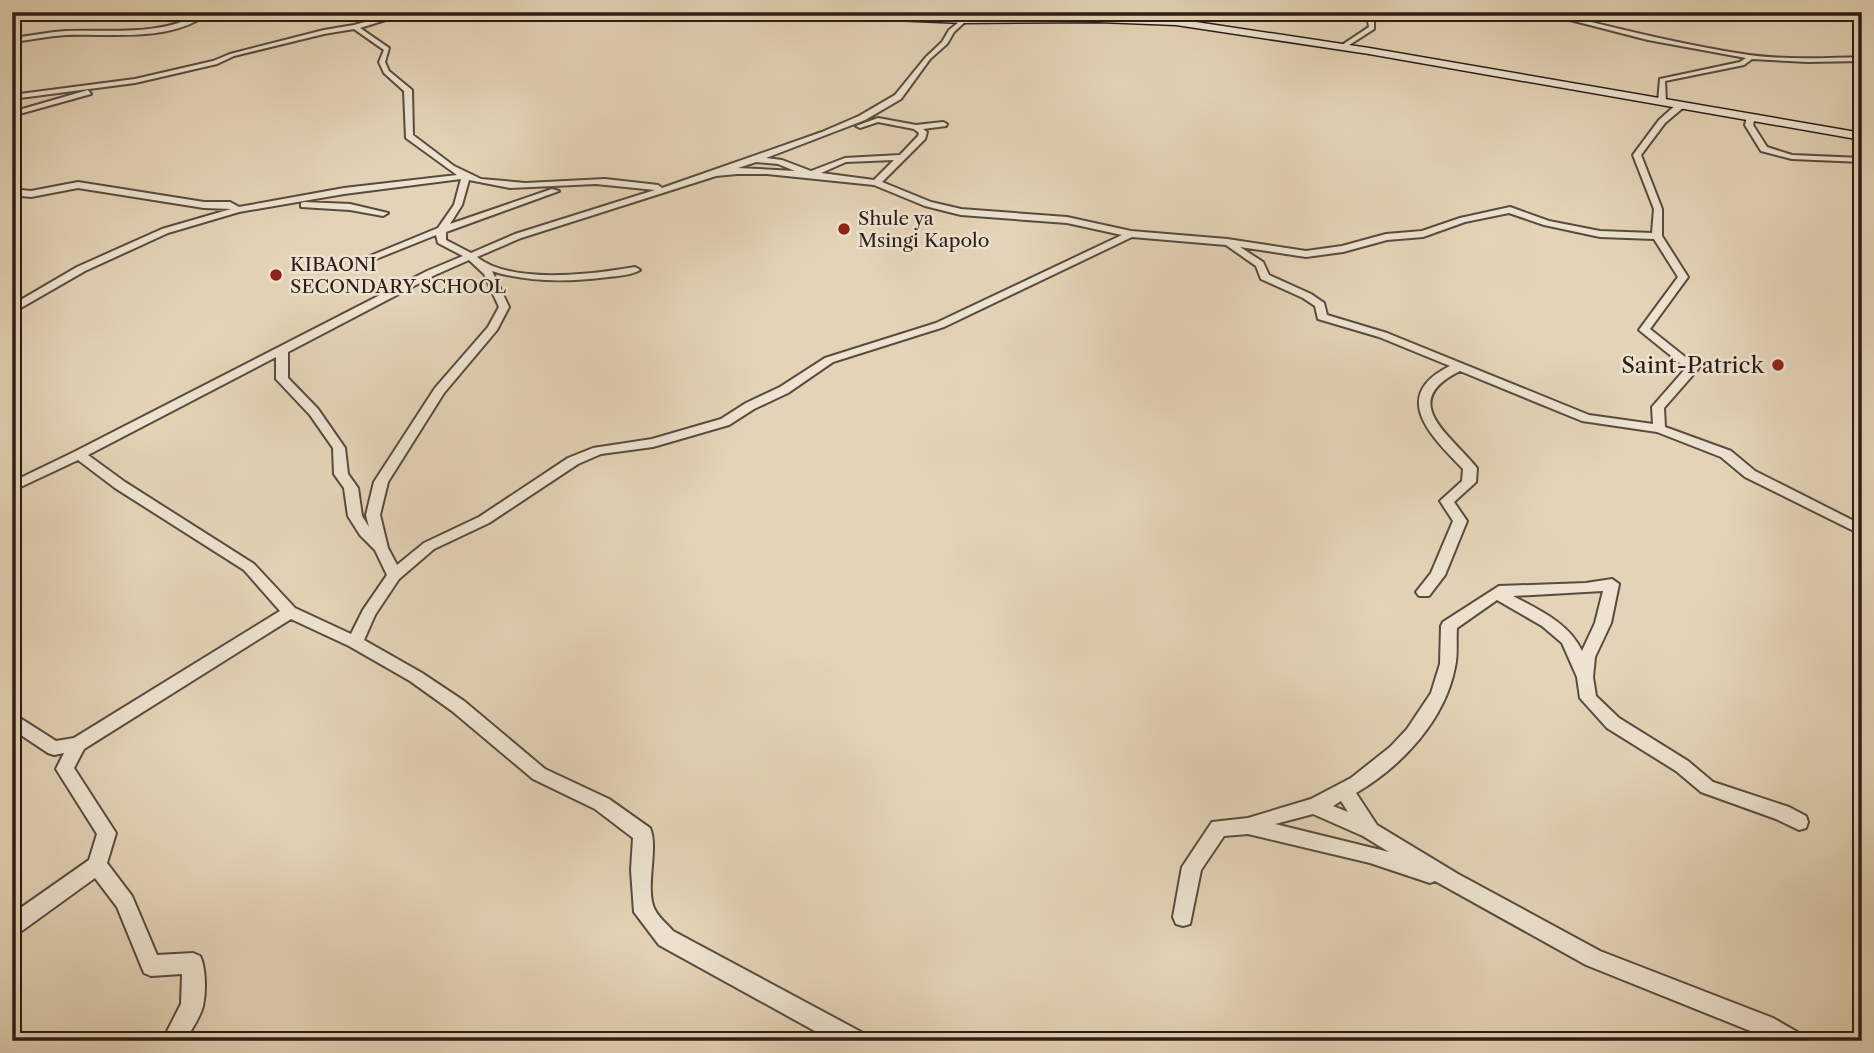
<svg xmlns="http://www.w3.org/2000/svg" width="1874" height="1053" font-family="'Libre Caslon Text',serif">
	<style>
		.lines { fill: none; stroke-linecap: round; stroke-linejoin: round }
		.minor-casing { stroke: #594b3f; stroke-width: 4 }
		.secondary-casing { stroke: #2b1d17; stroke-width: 3 }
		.minor { fill: #ede3d0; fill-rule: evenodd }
		.secondary { fill: #ede3d0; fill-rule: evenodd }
		.poi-dot { fill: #8f2418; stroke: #ede3d0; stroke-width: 2.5 }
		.labels { text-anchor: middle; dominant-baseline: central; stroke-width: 5; stroke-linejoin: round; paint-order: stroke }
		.far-poi-label { font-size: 19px; fill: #2b1d17; stroke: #ede3d0; text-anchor: start }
		.poi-label { font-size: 23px; fill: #2b1d17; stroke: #ede3d0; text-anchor: end }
	</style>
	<rect width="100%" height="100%" fill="#e4d4b7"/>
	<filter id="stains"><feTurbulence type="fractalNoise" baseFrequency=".00286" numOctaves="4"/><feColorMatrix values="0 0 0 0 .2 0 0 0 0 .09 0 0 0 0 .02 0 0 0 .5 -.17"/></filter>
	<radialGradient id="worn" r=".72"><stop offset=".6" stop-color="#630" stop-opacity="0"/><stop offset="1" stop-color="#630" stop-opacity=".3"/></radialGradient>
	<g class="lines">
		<!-- minor casing -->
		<g class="minor-casing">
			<path id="minor" d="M203,12L209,13C169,43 113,33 66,35C48,36 30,40 12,42V38C30,36 48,32 66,31C113,29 161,37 203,12Z
				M401,12H411L360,28L389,48L385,62L389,71L412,90L413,135L454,166L481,179L526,183L605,179L658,185L662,188L822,132L859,116L895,95L926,57L942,42L949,30L964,18L966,21L954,32L947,44L930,59L901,99L865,120L766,158L782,160L811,171L845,158L900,155L918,136L919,133L914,129L878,122L860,128L856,126L878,118L916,125L943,122L947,124L946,126L923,129L927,132L925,139L882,182L931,202L961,209L1067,217L1131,231L1227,239L1306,251L1342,246L1386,234L1422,231L1460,218L1510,207L1549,221L1600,231L1652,233L1654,209L1633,155L1659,120L1678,103H1684V107L1665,123L1641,155L1662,209V236L1688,277L1650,329L1699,368L1664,408L1665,427L1731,451L1755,471L1862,525V535L1745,477L1721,457L1657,432L1582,421L1460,371C1397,402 1450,434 1477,468L1476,482L1454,502L1467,521L1445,575L1429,596H1419L1416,592L1431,573L1453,521L1440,501L1462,481L1463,469C1431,436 1389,396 1450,366L1379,337L1318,319L1315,306L1303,298L1261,279L1256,266L1226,245L1132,237L944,327L833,362L788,393L754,409L729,425L653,447L601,454L578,464L489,523L434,549L399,579L375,615L364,640L422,673L464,701L545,769L609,799L650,828C659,847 644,890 655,910C659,918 668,925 673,931L863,1033L866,1041H833L659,945L634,912L631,870L633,838L595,809L533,779L452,711L410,681L349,646L291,619L84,749L74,768L116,833L107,863L132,896L157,955L193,953L200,956C206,968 206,992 203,1006C200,1018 191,1030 185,1041H162L181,1004L182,974L151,976L144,973L117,907L95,878L19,933L12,935V914L89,860L97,834L56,769L64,753L54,755L48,753L12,729V713L56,741L74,738L280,611L244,570L115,488L78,460L12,491V482L74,452L427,271L463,256L438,243L436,235L361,265L353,263L438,228L454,205L461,179L344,194L239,212L168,233L85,271L12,313V305L77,267L162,229L231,209L204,208L78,188L31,197L12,195V189L31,191L78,182L204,202H230L239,207L344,188L457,175L406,138L404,91L384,73L379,62L384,50L354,29L324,34L234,56L217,64L135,83L12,99V95L135,79L213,61L230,54L324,30L354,25ZM894,160L874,180L821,173L846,162ZM756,162L778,164L795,171L738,168ZM737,174H767L874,185L925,206L961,215L1067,223L1122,235L936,323L825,358L780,387L746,403L721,419L652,439L593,448L568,458L479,517L424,543L397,565L388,548L380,515L388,482L444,393L497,330L509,307L492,271C529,283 569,282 608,277C618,276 632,275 640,270L635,267C594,274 512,285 477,257L521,238L716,176ZM469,180L510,188L596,184L655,190L515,234L471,253L446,240V232L559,191L552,189L450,224L462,205ZM1509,213L1544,225L1600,237L1654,239L1678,277L1639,330L1686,368L1652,407L1653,424L1589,415L1387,333L1327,315L1324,303L1311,294L1269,275L1263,262L1240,247L1306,257L1343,252L1387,240L1423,237L1465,222ZM469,260L484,274L499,307L488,327L435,388L374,482L366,515L369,527L362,516L358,488L348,474L345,448L318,409L288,378V352L435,275ZM276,357V379L310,415L333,448L334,474L344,488L348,516L360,535L375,550L387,575L363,610L351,634L295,608L254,564L125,482L88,455Z
				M1376,12H1395L1381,15L1374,21V29L1343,49H1339V47L1369,27L1368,21Z
				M1539,12H1550C1616,28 1682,45 1749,55C1786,60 1825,58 1862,57V61L1808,62L1752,59L1744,65L1665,81L1666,102L1662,104L1658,102L1660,79L1740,62L1746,58L1648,40Z
				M88,90L91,94L12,116V112Z
				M1751,115L1755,117L1753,125L1767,147L1792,155L1862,158V162L1792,159L1761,151L1745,125L1747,117Z
				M304,202L350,204L388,213L383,216L350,210L301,207V203Z
				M1612,579L1619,584L1611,623L1595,657L1593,677L1596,696L1619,718L1688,761L1713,782L1789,807L1806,816L1808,822L1806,828L1799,830L1776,819L1701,792L1676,771L1607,728L1580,698L1577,677L1562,643L1542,626L1497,600L1457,628C1456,641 1458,654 1455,667C1445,720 1402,766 1356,793L1377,825L1458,874L1600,951L1773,1018L1799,1033L1802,1041H1769L1758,1034L1586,965L1435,881L1430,883L1370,863L1248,834L1224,836L1201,870L1190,924L1183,926L1176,924L1173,917L1182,867L1212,822L1248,818L1311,799L1351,778L1390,747L1407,729L1431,693L1440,664L1441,626L1443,622L1499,586L1586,583ZM1603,591L1595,623L1582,651C1569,623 1539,610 1513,596ZM1341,801L1348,812L1333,806ZM1313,814L1363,836L1389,852L1275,824Z"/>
		</g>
		<!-- secondary casing -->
		<g class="secondary-casing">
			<path id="secondary" d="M768,12L1176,19L1369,48L1862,133V140L1369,54L1176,25L1099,22L964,23L772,15Z"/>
		</g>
		<!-- minor -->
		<use href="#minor" class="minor"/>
		<!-- secondary -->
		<use href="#secondary" class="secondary"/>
	</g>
	<!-- markers -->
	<g class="poi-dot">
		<circle cx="844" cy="229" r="7"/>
		<circle cx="276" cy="275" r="7"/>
		<circle cx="1778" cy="365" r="7"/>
	</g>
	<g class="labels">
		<!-- far-poi labels -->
		<g class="far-poi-label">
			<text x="858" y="218">Shule ya<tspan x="858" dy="22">Msingi Kapolo</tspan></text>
			<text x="290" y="264">KIBAONI<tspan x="290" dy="22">SECONDARY SCHOOL</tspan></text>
		</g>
		<!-- poi labels -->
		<g class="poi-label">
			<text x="1764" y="365">Saint-Patrick</text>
		</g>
	</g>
	<!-- margin -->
	<rect width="1874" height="1053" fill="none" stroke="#e4d4b7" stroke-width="42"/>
	<rect x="14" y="14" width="1846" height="1025" fill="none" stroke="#2b1d17" stroke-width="3.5"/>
	<rect x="21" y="21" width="1832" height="1011" fill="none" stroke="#2b1d17" stroke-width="2"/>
	<rect width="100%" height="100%" filter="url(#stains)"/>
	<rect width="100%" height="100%" fill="url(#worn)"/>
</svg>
